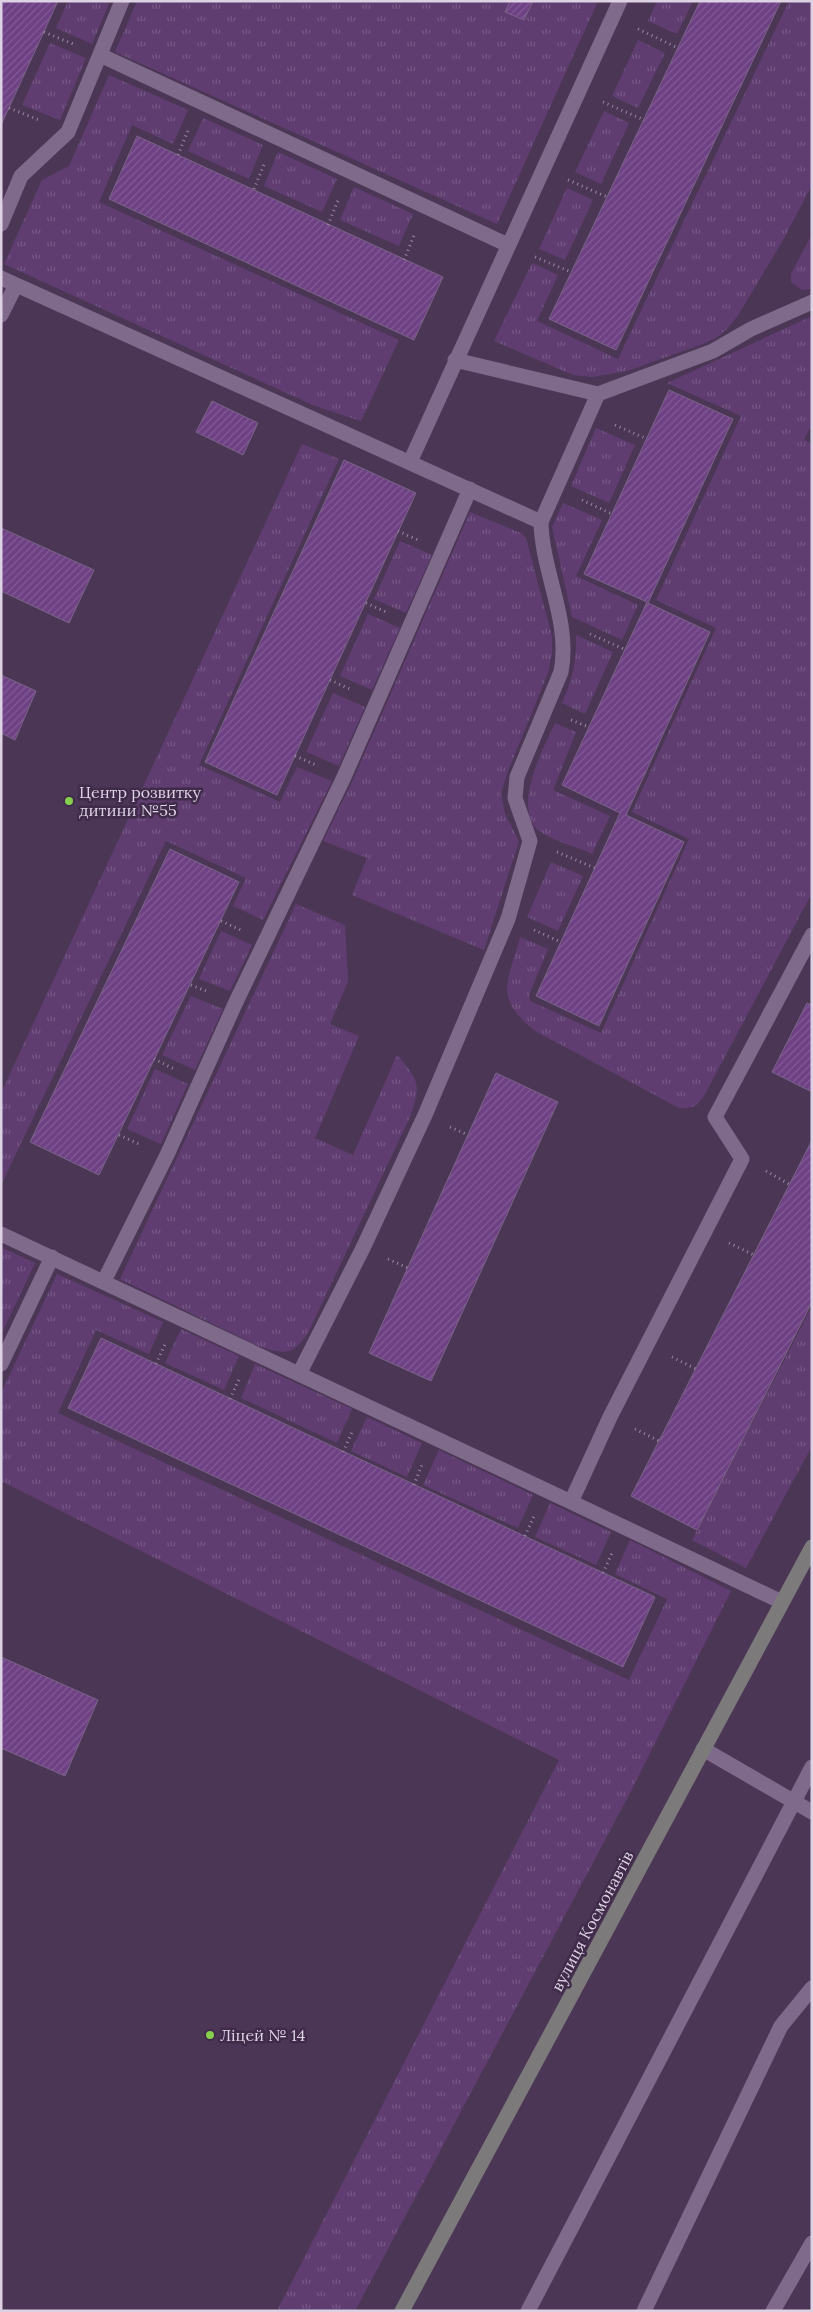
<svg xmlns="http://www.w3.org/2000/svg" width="813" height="2312" font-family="Lora,serif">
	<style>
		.grass { fill: url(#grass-tufts) }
		.building { fill: url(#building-hatch); stroke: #796485 }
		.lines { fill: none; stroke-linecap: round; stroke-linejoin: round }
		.path { stroke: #9b8aa3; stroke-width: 3; stroke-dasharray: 1 4; stroke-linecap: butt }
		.lane { stroke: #806a8c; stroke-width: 15 }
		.secondary { stroke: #7c7a7b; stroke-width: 15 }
		.poi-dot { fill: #85cf4c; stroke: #402c4a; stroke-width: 2 }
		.labels { text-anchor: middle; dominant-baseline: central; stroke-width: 5; stroke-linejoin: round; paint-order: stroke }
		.poi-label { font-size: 16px; fill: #ddd1e4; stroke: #402c4a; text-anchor: start }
		.street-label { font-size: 16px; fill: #ddd1e4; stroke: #402c4a }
	</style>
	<defs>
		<pattern id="grass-tufts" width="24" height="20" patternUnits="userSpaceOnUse" patternTransform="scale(1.25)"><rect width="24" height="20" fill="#603d71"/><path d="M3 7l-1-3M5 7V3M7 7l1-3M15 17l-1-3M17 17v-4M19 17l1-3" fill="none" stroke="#765885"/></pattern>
		<pattern id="building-hatch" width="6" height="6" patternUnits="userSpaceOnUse" patternTransform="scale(1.25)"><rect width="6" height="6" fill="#6e4084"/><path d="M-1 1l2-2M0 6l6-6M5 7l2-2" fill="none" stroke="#825b95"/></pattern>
	</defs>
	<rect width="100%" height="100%" fill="#4b3655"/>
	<!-- grass -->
	<path class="grass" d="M68,1H110L92,44L56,28Z
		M137,1H598L497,224L115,52Z
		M657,1H693L677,34L648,21Z
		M789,1H812V185L782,242L737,317L727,329L716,338L700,345L627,371L593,377L573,375L494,341L532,263L558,275L537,321L618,359Z
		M638,40L665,53L638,108L612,96Z
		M50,43L86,58L60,120L22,105Z
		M109,75L188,110L173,144L132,125L99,202L399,340L361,421L315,406L4,264L42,180L69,166Z
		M604,111L629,123L601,184L575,172Z
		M203,118L263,145L249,179L188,151Z
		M278,152L337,179L322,212L264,186Z
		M354,187L413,214L399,246L340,220Z
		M567,188L593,200L565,260L539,249Z
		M812,234V289L802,290L791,282V274Z
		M812,316V425L804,439L812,444V893L704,1096C697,1106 692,1109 679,1108L535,1031C493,997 508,983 520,937L548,949L529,995L530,1001L601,1033L689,839L632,812L716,628L656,600L741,416L667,383Z
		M596,428L635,445L609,503L571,486Z
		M302,444L339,459L199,765L280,802L297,767L332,781L263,920L233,906L246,878L166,841L1,1185V1093Z
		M563,503L602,520L576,576L638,605L622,640L572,617L552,527Z
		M470,512L521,533L526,538L552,636V654L548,673L508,771L501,793L505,814L519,841L484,950L352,895L367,858L323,841L353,780Z
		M400,541L432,555L406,613L374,599Z
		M368,614L400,628L372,690L340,676Z
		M576,635L613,652L585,714L562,703C572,680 577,661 576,635Z
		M333,693L365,707L339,766L306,752Z
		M555,723L576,732L553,790L610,816L592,854C579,848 549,839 539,831C511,808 544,747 555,723Z
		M551,862L583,876L558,931L527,917Z
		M296,904L345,925L348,981L330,1024L359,1036L315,1138L353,1155L397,1055C420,1081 421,1085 410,1117L308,1333C292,1357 283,1354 258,1346L120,1279Z
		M221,931L252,945L230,991L199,979Z
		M191,996L223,1009L195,1070L162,1055Z
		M155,1069L188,1084L161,1144L127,1129Z
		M1,1247L35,1263L1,1335Z
		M57,1274L163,1322L149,1354L96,1330L58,1413L629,1680L667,1599L615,1574L630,1540L731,1591L631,1791L355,2311H277L559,1760L1,1481V1393Z
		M812,1306V1446L746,1568L692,1540Z
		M181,1329L239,1356L224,1390L165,1363Z
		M255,1364L352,1409L337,1443L241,1398Z
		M367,1417L422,1443L407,1477L351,1451Z
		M439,1450L533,1495L518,1528L423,1485Z
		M550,1503L611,1532L596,1565L535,1537Z"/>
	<!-- building -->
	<path class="building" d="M1,1H58L1,125Z
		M510,1H533L524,20L505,12Z
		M700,1H781L616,350L549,319Z
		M137,136L443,277L414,340L109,199Z
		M669,390L733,419L648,603L710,632L626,815L684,842L599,1026L536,996L620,813L562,785L647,602L584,574Z
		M212,401L258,423L243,455L196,432Z
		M344,460L416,493L277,795L205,762Z
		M1,528L94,570L69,623L1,591Z
		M1,675L36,691L15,740L1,733Z
		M170,849L239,882L99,1175L30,1142Z
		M807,1003L812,1005V1092L772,1072Z
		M496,1073L558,1102L431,1381L369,1353Z
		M812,1140V1302L697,1530L631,1496Z
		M101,1338L655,1597L623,1667L68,1408Z
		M1,1657L98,1700L65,1776L1,1748Z"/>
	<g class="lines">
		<!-- path -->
		<path class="path" d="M638,29L678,48
			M44,32L73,44
			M603,102L644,120
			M9,108L39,120
			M178,155L189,128
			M568,180L607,197
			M254,189L265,162
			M328,225L339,198
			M535,257L571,272
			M404,260L415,233
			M615,425L647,439
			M582,500L612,514
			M398,531L418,540
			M366,603L386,612
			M590,634L624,649
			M330,680L352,690
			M571,720L589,727
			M295,756L318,766
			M557,852L595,868
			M221,921L241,930
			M534,930L561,942
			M191,985L209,992
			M154,1059L176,1070
			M450,1127L468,1135
			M119,1135L141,1145
			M766,1171L789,1184
			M729,1243L754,1255
			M388,1259L408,1268
			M672,1357L696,1369
			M156,1364L166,1342
			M230,1399L240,1377
			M635,1429L659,1441
			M343,1452L353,1430
			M414,1485L423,1462
			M525,1536L534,1516
			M603,1573L612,1553"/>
		<!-- lane -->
		<path class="lane" d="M100,55L508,245
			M1,224L21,176L68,132L122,1
			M1,278L541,522
			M1,315L16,285
			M455,360L598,394
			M410,462L620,1
			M1,1234L571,1502L610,1417L742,1159L715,1117L812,935
			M104,1281L167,1155L235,1004L344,777L470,489
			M1,1364L52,1257
			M299,1374L363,1248L425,1115L508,919L530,841L515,798L517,777L561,672C571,621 542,573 541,522L598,394L713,351L751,329L812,302
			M571,1502L782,1602
			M703,1749L812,1812
			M528,2311L812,1767
			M644,2311L781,2026L812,1988
			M773,2311L812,2243"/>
		<!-- secondary -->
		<path class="secondary" d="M402,2311L812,1547"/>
	</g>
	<!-- markers -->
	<g class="poi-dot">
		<circle cx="69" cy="801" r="5"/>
		<circle cx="210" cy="2035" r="5"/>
	</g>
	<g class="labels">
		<!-- poi labels -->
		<g class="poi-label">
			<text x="79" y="792">Центр розвитку<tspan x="79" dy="18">дитини №55</tspan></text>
			<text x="220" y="2035">Ліцей № 14</text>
		</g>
		<!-- street labels -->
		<g class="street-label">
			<text transform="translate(592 1921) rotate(-62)">вулиця Космонавтів</text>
		</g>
	</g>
	<!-- border -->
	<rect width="813" height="2312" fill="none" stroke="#ddd1e4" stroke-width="5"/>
</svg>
